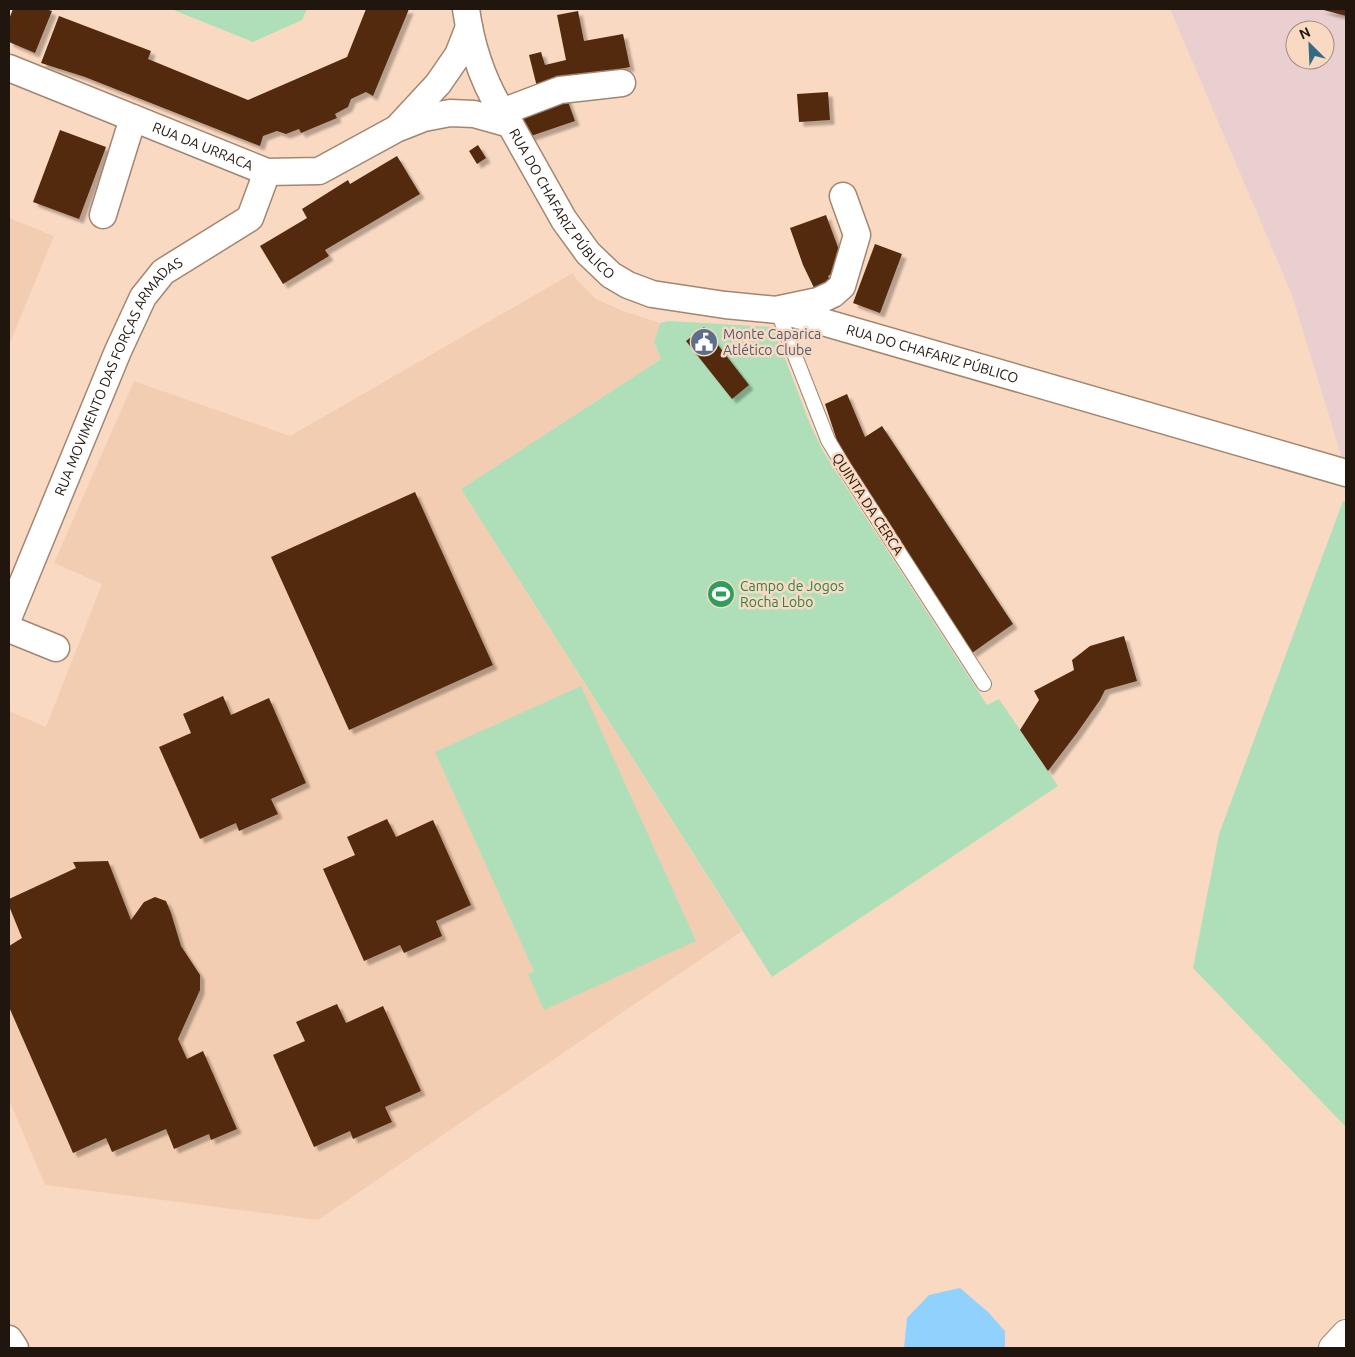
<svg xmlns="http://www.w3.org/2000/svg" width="1355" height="1357" font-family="Ubuntu,sans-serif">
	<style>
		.built { fill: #f3cdb1 }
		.industrial { fill: #eacfd0; fill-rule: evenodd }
		.green { fill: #aedfb9 }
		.water { fill: #90d2fd }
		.building { fill: #522c09; filter: url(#shadow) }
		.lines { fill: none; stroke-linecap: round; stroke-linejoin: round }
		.lane-casing { stroke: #a38670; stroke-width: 16 }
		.street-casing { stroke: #a38670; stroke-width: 29 }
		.highway-casing { stroke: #a38670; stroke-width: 30 }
		.lane { stroke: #fff; stroke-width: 14 }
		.street { stroke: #fff; stroke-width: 26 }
		.highway { stroke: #fff; stroke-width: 28 }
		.labels { text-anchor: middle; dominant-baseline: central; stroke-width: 5; stroke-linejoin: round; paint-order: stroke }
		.street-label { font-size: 14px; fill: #21160d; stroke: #f9d9c2 }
		.service-label { font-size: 14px; fill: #4e5e75; stroke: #f9d9c2; text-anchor: start }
		.leisure-label { font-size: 14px; fill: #27864d; stroke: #f9d9c2; text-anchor: start }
	</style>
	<defs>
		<filter id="shadow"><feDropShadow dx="4.5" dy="4.5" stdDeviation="1" flood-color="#0004"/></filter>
	</defs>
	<rect width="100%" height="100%" fill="#f9d9c2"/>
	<!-- built -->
	<path class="built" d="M9,218L54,236L9,345Z
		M573,273L577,280L596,299L623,311L660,323L654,342L661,359L461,489L742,931L318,1220L45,1185L9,1100V711L46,727L102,584L54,563L134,381L290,436Z"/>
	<!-- industrial -->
	<path class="industrial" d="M1170,9H1346V456L1342,458L1292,295ZM1295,30H1325V60H1295Z"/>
	<!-- green -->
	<path class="green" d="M171,9H307L302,20L253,42Z
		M669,321L773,327L810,424L824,453L987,705L999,699L1058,786L772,977L461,489L661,359L654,342L660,323Z
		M1343,501L1346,502V1127L1193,968L1219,834Z
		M581,686L696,941L544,1010L528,974L534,971L435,752Z"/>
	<!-- water -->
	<path class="water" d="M960,1288L988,1312L1005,1331V1348H904L907,1318L929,1295Z"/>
	<!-- building -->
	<path class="building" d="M13,9H45L52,11L35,53L9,42V19Z
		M366,9H409L373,96L366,92L351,99L348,107L335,114L337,118L301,133L299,129L286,134L277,131L263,136L260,146L85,77L41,63L59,16L151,51L148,59L248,100L347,57Z
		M1320,9H1346V16Z
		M578,11L584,41L623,34L630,67L569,79L539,95L529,55L541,52L545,65L566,60L557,15Z
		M828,92L830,120L799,122L797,94Z
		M566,96L575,121L528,137L520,112Z
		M60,130L106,147L79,219L33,202Z
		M478,145L486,158L477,164L469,151Z
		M397,156L420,194L325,250L329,256L283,284L260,246L307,218L302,209L348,180L350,184Z
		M826,215L845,266L828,276L832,285L816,292L803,265L790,228Z
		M875,244L902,254L880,313L853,303Z
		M704,327L749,385L732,399L686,341Z
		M847,394L865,437L882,426L1013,624L972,653L840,450L825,404Z
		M415,492L493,665L349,730L271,557Z
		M1124,636L1137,681L1105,690L1100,700L1077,733L1048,771L1020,730L1039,700L1034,691L1074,670L1072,660L1090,646Z
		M223,696L231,715L269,698L306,783L271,799L278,814L239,831L236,823L200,839L159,747L191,733L183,714Z
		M387,819L396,837L433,820L471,905L436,921L442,936L404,953L400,945L364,961L323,869L355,855L347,837Z
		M108,861L131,920L144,902L155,897L166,901L171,913L181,946L200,975V990L178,1039L187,1059L203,1051L237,1129L211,1140L209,1134L174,1149L166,1129L112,1152L106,1138L73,1153L9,1007V946L22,938L9,906V899L76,868L73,862Z
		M337,1004L346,1023L383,1006L421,1091L385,1107L392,1122L353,1139L350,1131L314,1147L273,1055L305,1041L296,1022Z"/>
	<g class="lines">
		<!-- lane casing -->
		<g class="lane-casing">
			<path id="lane" d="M777,310L828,440L844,467L984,684"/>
		</g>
		<!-- street casing -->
		<g class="street-casing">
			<g id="street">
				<path id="s1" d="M466,9C472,52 485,89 510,124L564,220L588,253L611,275L628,285L652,294L725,305L777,310L809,318L1346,473"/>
				<path id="s2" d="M9,68L267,172L319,171L396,129L424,118L450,113L474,114L510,124"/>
				<path d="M502,112L560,90L622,83"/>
				<path d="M399,126L438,84L458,55L469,27"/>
				<path d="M103,215L133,118"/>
				<path d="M780,309L818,301L833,294L842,286L857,235L843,196"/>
				<path id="s3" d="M9,616L118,351L143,297L163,272L250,218L267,172"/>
				<path d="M9,629L56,648"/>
				<path d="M9,1339L15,1348"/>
			</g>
		</g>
		<!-- highway casing -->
		<g class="highway-casing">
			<path id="highway" d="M1333,1348L1346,1334"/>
		</g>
		<!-- lane -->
		<use href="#lane" class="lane"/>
		<!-- street -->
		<use href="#street" class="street"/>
		<!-- highway -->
		<use href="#highway" class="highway"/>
	</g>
	<!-- icons -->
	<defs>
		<g id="civic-disc" transform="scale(1.4375)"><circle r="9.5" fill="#5c6f8a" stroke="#f9d9c2"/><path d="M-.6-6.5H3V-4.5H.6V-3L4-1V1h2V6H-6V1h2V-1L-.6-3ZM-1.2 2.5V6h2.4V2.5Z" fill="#fff"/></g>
		<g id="stadium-disc" transform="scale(1.4375)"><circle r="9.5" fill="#2e9e5b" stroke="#f9d9c2"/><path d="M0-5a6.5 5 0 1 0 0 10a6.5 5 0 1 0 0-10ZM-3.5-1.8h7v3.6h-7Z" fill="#fff"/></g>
	</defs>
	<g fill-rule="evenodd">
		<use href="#civic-disc" x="704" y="342"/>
		<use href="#stadium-disc" x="721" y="594"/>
	</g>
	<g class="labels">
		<!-- street labels -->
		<g class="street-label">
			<text stroke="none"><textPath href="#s2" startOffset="209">RUA DA URRACA</textPath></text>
			<text stroke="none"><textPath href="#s1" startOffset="220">RUA DO CHAFARIZ PÚBLICO</textPath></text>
			<text stroke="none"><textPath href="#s1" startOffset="640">RUA DO CHAFARIZ PÚBLICO</textPath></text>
			<text stroke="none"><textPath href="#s3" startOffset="265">RUA MOVIMENTO DAS FORÇAS ARMADAS</textPath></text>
			<text transform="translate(868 504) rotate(57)">QUINTA DA CERCA</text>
		</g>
		<!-- service labels -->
		<g class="service-label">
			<text x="723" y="334">Monte Caparica<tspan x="723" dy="16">Atlético Clube</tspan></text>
		</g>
		<!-- leisure labels -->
		<g class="leisure-label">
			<text x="740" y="586">Campo de Jogos<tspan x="740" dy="16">Rocha Lobo</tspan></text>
		</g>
	</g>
	<!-- border -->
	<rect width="1355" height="1357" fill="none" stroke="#21160d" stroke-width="20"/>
	<!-- north arrow -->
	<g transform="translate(1310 45) rotate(336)"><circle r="24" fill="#f9d9c2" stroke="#a38b7a"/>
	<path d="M0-4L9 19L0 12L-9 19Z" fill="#306d84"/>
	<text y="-8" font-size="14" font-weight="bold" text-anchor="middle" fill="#21160d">N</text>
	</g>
</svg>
